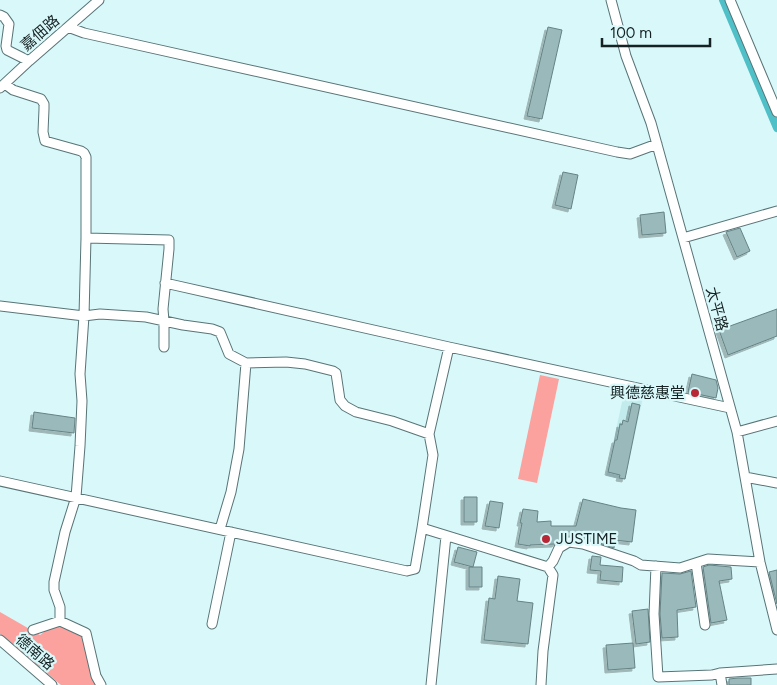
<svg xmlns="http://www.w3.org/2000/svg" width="777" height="685" font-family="Figtree,'Noto Sans TC',sans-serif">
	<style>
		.built { fill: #c2ebee }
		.green { fill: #fba29f }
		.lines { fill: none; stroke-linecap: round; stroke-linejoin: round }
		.canal { stroke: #4fc0c7; stroke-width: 8 }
		.building { fill: #9ab9bb; stroke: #668384; filter: url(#shadow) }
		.minor-casing { stroke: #587476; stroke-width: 11 }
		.minor { stroke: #fff; stroke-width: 9 }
		.poi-dot { fill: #b82736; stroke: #d9f8fa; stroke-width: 2 }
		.labels { text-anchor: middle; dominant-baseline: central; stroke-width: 4.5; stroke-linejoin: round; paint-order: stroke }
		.street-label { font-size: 15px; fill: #152122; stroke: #d9f8fa }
		.poi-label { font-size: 15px; fill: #152122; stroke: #d9f8fa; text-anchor: end }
	</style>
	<defs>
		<filter id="shadow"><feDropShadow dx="-3" dy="3" stdDeviation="0" flood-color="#0004"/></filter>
	</defs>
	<rect width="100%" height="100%" fill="#d9f8fa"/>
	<!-- built -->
	<path class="built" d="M624,393L643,397L625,480L606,476Z"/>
	<!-- green -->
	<path class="green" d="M540,375L559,379L537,483L518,479Z
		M0,612L40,635L60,620L88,629L102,685H61L0,634Z"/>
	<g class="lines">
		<!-- canal -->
		<path class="canal" d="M723,0L777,128"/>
	</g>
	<!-- building -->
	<path class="building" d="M548,27L562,30L542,119L527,116Z
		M563,172L578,175L571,209L555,205Z
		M664,212L666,233L642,235L640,215Z
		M740,228L750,251L737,257L726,232Z
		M777,309V336L728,355L719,330Z
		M692,374L716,380L718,388L716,398L688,392Z
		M632,403L640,405L625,479L619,478L620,475L608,472L615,440H617L620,424L622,425L623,420L628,422Z
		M34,412L75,418L74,433L32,428Z
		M464,497H477V522H464Z
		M583,499L621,508L636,510L632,542L615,540L614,548L585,538L570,536L564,537L555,544L530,545V546L518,544L522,523H520L523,509L538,511L537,522L551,521V526H576Z
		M490,501L503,503L499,528L485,526Z
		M458,547L477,552L473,567L454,562Z
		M592,556L601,557L600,565L623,567L622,582L600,580L601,571L590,570Z
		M709,565L731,567L732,579L719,581L727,620L711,623L703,567Z
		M469,567H482V587H469Z
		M777,570V604L769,572Z
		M691,571L696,607L677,610L678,637L662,638L660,614L662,573L680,574Z
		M498,576L520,579L517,601L533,603L528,644L484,640L489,598L495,599Z
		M648,609L650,642L636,644L632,611Z
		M633,643L635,668L608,670L606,645Z
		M738,678H751V685H729V679Z"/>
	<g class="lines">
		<!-- minor casing -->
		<g class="minor-casing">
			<path id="minor" d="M611,0L626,56L651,123L737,432L760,562L777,630
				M730,0L777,112
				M0,15L4,17L9,24L6,46L7,50L29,61
				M68,27L84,33L617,152L630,154L657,144
				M5,84L13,90L41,99L44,104V109L43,132L45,141L81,151L84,153L86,157V238L84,316L80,374L82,401L80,446L76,497L65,532L54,582V590L60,607V621
				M0,88L29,61L99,0
				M86,238L169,240V249L163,309L164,321V347
				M683,238L777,211
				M165,283L449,347L730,408
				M0,306L84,316L100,314L146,317L183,325L212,329L220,332L229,354L246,363L286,362L305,364L333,371L336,373L340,400L345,406L356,412L392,421L429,434
				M449,347L429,434L433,455L422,528L548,567L553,561L559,548L569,542L583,544L634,561L641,565L680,568L708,559L760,562
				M737,432L777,421
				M745,477L777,483
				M0,481L407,571L415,569L422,528
				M220,529L231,492L239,449L246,363
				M696,563L705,625
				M656,566L654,614L658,677L712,675L720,673L777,669
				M212,624L231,532
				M33,630L60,621L86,633L96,676L101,685
				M0,640L52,685
				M720,673L722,685
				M431,685L446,536
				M541,685L543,651L553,575L548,567"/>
		</g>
		<!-- minor -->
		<use href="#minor" class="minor"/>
	</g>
	<!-- markers -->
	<g class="poi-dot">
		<circle cx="695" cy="393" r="5"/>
		<circle cx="546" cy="539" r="5"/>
	</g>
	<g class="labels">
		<!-- street labels -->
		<g class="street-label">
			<text transform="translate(40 33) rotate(-41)">嘉佃路</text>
			<text transform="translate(717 309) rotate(75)">太平路</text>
			<text transform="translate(35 652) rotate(41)">德南路</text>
		</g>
		<!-- poi labels -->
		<g class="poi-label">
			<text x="685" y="393">興德慈惠堂</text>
			<text x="556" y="539" text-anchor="start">JUSTIME</text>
		</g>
	</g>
	<!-- scale -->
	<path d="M602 38v8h108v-8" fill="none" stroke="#152122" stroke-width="2.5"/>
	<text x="610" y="38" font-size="15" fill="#152122" stroke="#d9f8fa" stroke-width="4" paint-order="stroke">100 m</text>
</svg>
